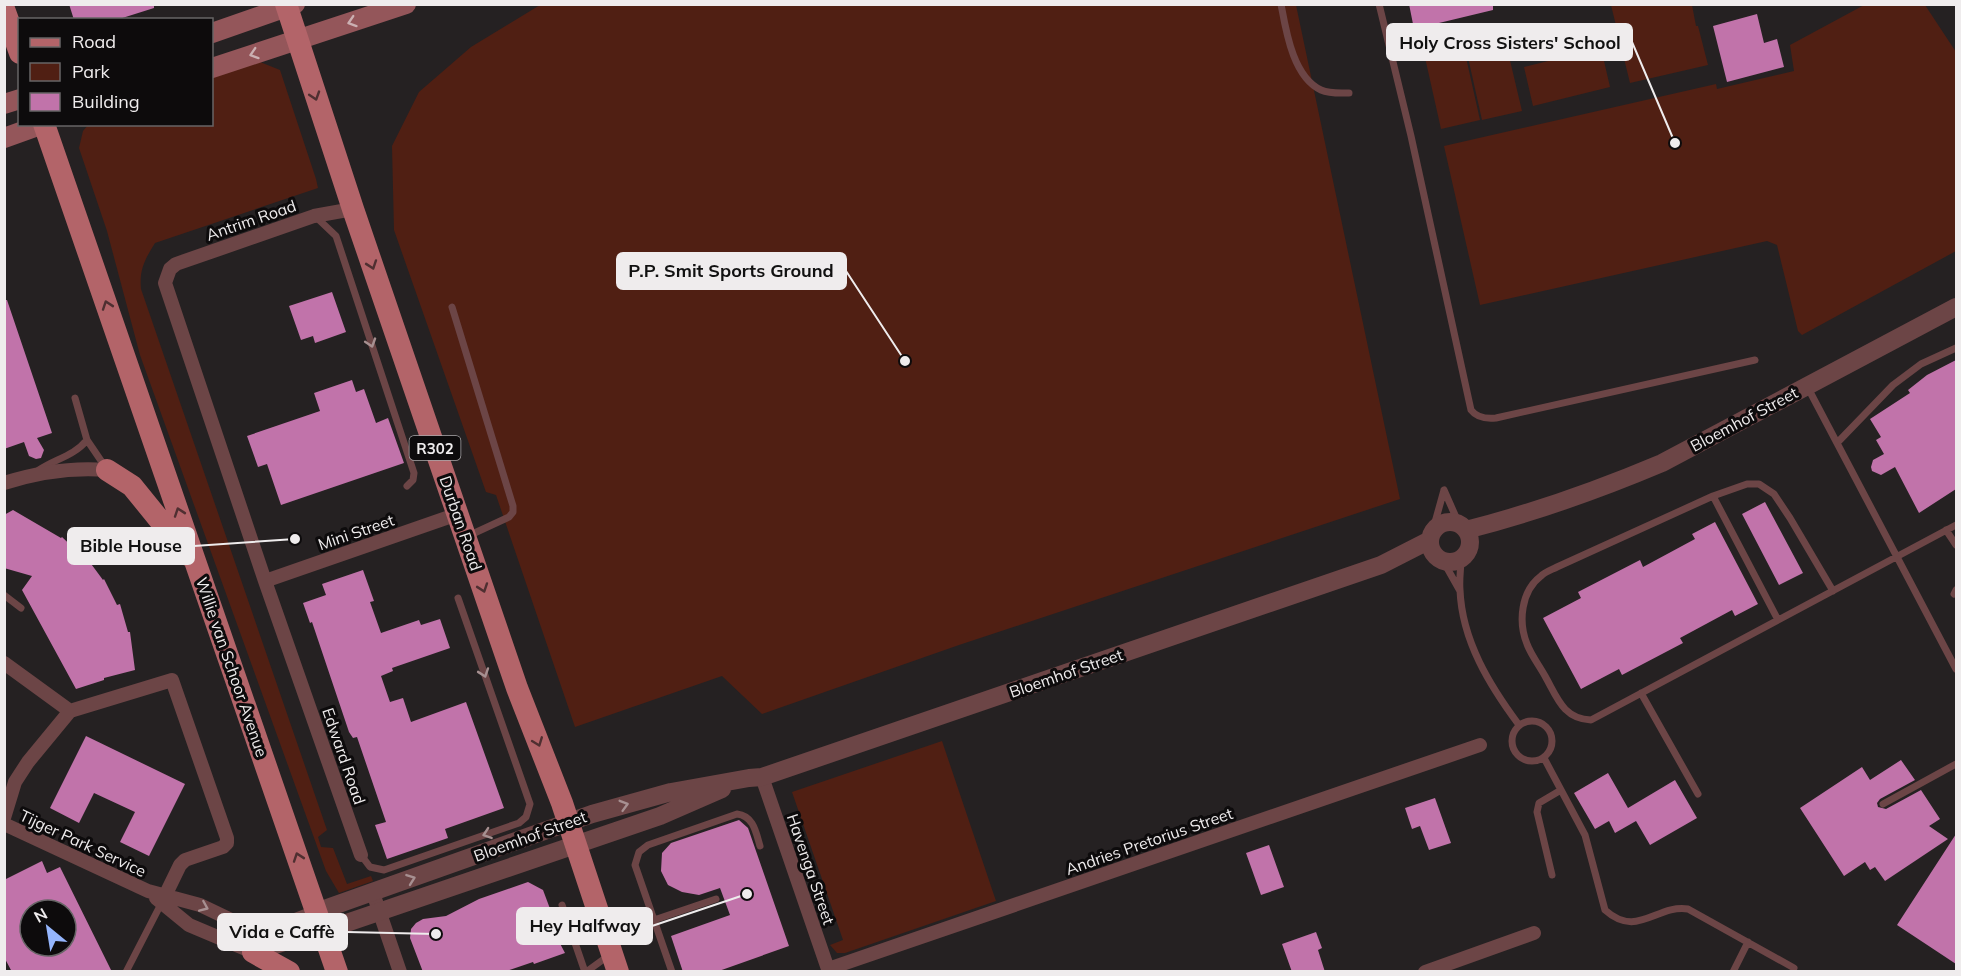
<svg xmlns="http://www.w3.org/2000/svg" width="1961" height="976" font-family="Mulish,sans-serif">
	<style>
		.green { fill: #501f13 }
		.building { fill: #c173aa; fill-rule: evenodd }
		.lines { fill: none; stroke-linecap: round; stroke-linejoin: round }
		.service { stroke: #6c4546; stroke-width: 7 }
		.minor { stroke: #6c4546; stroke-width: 14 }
		.tertiary { stroke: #6c4546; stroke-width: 18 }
		.secondary { stroke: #94565a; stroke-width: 20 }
		.primary { stroke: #b36469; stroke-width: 22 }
		.oneway { stroke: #cbb0b2 }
		.oneway2 { stroke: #4f2f31 }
		.oneway3 { stroke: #a79091 }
		.labels { text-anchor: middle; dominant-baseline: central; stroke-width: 6; stroke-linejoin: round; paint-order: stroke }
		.shield { fill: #0d0b0c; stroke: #aba8aa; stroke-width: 1.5 }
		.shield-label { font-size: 15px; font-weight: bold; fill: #efeced }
		.street-label { font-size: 16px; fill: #efeced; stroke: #0d0b0c }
		.leader { fill: none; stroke: #efeced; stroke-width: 2 }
		.callout-dot { fill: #efeced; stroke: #0d0b0c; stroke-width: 2 }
		.callout { fill: #efeced; stroke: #efeced; stroke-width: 2 }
		.callout-label { font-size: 18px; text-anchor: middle; font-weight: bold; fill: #111 }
	</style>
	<rect width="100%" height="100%" fill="#252122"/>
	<!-- green -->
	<path class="green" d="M1866,4L1925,5L1956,52V251L1802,335L1798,331L1777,245L1767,241L1480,305L1444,146L1716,84L1717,89L1794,71L1790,45Z
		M540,5H1296L1400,499L959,645L762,714L722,676L575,727L496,495L486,492L394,230L392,146L419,92L471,47Z
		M1611,5H1692L1696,26H1698L1708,65L1630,83Z
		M1504,35L1522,111L1482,120L1465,44Z
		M1463,44L1480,120L1441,129L1424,53Z
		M1601,48L1610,87L1533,106L1524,67Z
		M260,62L280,70L316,179L318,188L155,243C145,259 139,270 141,289L327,830L318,837L321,847L333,848L347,884L371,876L373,881L339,893L326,871L140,355L107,231L79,148L83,131L88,125L212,124V78Z
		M942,741L996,901L845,953H837L830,945L843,940L792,792Z"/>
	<!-- building -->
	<path class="building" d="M69,4H154V8L116,20H74Z
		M1409,4H1493V10L1414,29Z
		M1757,14L1764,43L1777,39L1784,67L1727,82L1713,26Z
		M332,292L346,332L315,343L313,336L301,340L289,306Z
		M4,300H7L52,433L37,438L44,450L41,458L36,459L29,456L24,442L4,449Z
		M1956,360V489L1919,513L1895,467L1881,475L1872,471L1871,467L1873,460L1884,454L1876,440L1881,437L1870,419L1910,393L1908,390L1927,375Z
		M352,380L356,392L364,389L376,423L388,418L404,463L281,505L267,464L258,467L247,436L320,411L314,393Z
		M1765,502L1803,573L1779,585L1742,514Z
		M13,510L61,538L62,537L84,558L86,557L103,580L104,579L117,605L120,604L128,632H130L135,670L104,678V680L76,689L22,590L32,576L4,568V515Z
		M1715,522L1758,604L1735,616L1732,610L1680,638L1683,643L1622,675L1619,669L1581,689L1543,618L1581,598L1578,592L1640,560L1643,567L1695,539L1692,534Z
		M363,570L374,601L370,602L381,633L419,620L421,625L440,619L450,648L392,668L393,671L381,676L390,702L403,698L411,722L466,702L504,808L445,829L448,838L387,859L375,825L386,822L357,737L353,738L349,732L312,622L310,623L303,603L326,595L322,584Z
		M86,736L185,784L149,856L120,842L135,812L94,793L79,823L50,808Z
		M1901,760L1915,780L1880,799L1877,803L1878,807L1886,809L1921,790L1940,819L1929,826L1948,839L1885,881L1875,867L1870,870L1865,862L1844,876L1800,808L1862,767L1870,780Z
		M1608,773L1628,808L1675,780L1697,818L1650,845L1636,821L1615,833L1609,821L1595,829L1574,793Z
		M1435,798L1451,843L1429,850L1420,826L1412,829L1405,808Z
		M739,820L748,828L789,946L716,972H683L671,936L730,915L720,888L699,895L682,892L668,885L661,871L662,853L671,843Z
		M1956,834V964L1897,925Z
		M1269,845L1284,887L1261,895L1246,853Z
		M42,861L47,873L60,867L112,972H12L4,957V880ZM30,910H66V946H30Z
		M528,882L543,890L552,914L555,934L565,953L534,964L533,962L504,972H423L410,938L411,929L416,923L423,919L446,916L479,899Z
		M1316,932L1322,948L1318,950L1325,972H1292L1282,944Z"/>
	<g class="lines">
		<!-- service -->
		<path class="service" d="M1281,4C1286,31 1293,77 1321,90C1330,94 1340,93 1349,93
			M1379,4L1411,136L1471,410C1477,418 1486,419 1496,418L1755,360
			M316,217L336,236L414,473L413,480L407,486
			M452,307L513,506V512L509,517L468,536
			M1808,388L1956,669
			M87,440L106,468
			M1837,443L1893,385L1921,364L1956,348
			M39,470C55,459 74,456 87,440L75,398
			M1444,490L1459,524
			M1713,496L1778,620
			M1946,530L1956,545
			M1432,533L1444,490
			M1461,558C1461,568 1459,579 1460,590C1462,641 1490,686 1519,725
			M1442,559L1460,591
			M1833,591L1790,518L1774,494L1759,484H1747L1713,496L1557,567C1551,570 1545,572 1541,576C1521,591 1518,622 1527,644C1531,655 1539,665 1545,676C1557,697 1563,719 1591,720L1956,525
			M1954,594L1956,590
			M4,595L21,608
			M1641,693L1698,794
			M1512 741a20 20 0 1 1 40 0a20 20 0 1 1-40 0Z
			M1544,758L1585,835L1605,910C1637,939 1657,904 1688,909L1794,968
			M1883,804L1956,764
			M361,855L370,867L384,870L519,823L526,817L530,804L458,598
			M1552,875L1537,812L1539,803L1561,790
			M562,905L585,972
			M654,920L716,899
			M126,972L162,902
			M586,972L608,956
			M672,972L635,865L639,852L648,845L737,814C754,816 756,833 760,846
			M1733,972L1748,942"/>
		<!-- minor -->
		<path class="minor" d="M353,209L314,216L176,264L170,269L165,283L265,581L361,855
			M4,483C39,472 71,467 107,470
			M265,581L458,514
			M4,663L70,711L28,762L15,782L4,818
			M70,711L172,680L227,838V843L223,847L185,860L180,865L162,902
			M762,777L829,972
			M4,824L148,891L200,905L248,928L263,930L277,927L316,912
			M373,893L400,972
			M156,898L189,925L253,952L269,949L323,931
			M828,969L1480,745
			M1425,972L1534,933"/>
		<!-- tertiary -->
		<path class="tertiary" d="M1430 542a20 20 0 1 1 40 0a20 20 0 1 1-40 0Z
			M1466,530C1533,513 1598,490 1662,463L1956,307
			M316,912L592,814L671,792L749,778L762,777L1381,565L1430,540
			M323,931L660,816L722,789"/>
		<!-- secondary -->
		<path class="secondary" d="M212,33L295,4
			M212,68L406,4
			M4,104L20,99
			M4,138L43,124"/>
		<!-- primary -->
		<path class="primary" d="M286,4L353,209L517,688L562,803L618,972
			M4,9L20,53
			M44,124L337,972
			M107,470L132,486L188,555
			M253,952L289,972"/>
	</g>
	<!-- one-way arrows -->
	<defs><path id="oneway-chevron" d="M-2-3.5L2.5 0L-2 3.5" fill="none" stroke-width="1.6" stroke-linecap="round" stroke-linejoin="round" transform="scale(1.5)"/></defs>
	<g class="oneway">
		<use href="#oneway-chevron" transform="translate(352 22) rotate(162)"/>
		<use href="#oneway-chevron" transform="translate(254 54) rotate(162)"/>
	</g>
	<g class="oneway2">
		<use href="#oneway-chevron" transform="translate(315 96) rotate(72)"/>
		<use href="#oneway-chevron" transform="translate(372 265) rotate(71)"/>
		<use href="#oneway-chevron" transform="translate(107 305) rotate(-109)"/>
		<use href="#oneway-chevron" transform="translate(179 512) rotate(-109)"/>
		<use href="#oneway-chevron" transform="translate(483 588) rotate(71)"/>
		<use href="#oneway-chevron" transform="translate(538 742) rotate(69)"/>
		<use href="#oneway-chevron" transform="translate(298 857) rotate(-109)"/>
	</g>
	<g class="oneway3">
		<use href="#oneway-chevron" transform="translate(371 343) rotate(72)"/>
		<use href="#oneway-chevron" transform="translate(484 673) rotate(71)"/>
		<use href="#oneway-chevron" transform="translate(624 805) rotate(-16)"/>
		<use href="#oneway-chevron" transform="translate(487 834) rotate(161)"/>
		<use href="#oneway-chevron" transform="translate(411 879) rotate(-20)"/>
		<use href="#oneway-chevron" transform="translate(204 907) rotate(23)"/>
	</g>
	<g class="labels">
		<!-- shield labels -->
		<rect class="shield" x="409.5" y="436" width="51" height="24" rx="4.5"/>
		<g class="shield-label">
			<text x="435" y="448">R302</text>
		</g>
		<!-- street labels -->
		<g class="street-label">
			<text transform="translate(251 220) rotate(-19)">Antrim Road</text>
			<text transform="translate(1744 419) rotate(-28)">Bloemhof Street</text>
			<text transform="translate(461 523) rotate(71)">Durban Road</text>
			<text transform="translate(356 532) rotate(-19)">Mini Street</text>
			<text transform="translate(232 667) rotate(71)">Willie van Schoor Avenue</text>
			<text transform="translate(1066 673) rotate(-19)">Bloemhof Street</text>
			<text transform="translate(344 756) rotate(71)">Edward Road</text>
			<text transform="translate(530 836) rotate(-20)">Bloemhof Street</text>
			<text transform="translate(1149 841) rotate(-19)">Andries Pretorius Street</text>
			<text transform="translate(83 843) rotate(25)">Tijger Park Service</text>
			<text transform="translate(811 869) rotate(71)">Havenga Street</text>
		</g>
	</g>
	<!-- callouts -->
	<path class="leader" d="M1675 143L1632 42M905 361L846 271M295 539L194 546M747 894L652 926M436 934L347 932"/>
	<g class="callout-dot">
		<circle cx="1675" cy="143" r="6"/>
		<circle cx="905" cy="361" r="6"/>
		<circle cx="295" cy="539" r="6"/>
		<circle cx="747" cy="894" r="6"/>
		<circle cx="436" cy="934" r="6"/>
	</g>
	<g class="callout">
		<rect x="1387" y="24" width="245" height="36" rx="6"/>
		<rect x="617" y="253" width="229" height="36" rx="6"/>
		<rect x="68" y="528" width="126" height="36" rx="6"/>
		<rect x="517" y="908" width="135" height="36" rx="6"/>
		<rect x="218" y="914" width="129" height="36" rx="6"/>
	</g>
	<g class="callout-label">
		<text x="1510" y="49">Holy Cross Sisters' School</text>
		<text x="731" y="277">P.P. Smit Sports Ground</text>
		<text x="131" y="552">Bible House</text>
		<text x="585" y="932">Hey Halfway</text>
		<text x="282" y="938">Vida e Caffè</text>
	</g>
	<!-- border -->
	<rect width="1961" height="976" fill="none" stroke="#efeced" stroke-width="12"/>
	<!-- legend -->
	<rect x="18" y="18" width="195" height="108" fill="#0d0b0c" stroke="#676566" stroke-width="1.5"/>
	<rect x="30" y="38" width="30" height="9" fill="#b36469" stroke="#676566" stroke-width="1.5"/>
	<text x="72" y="48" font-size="18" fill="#efeced">Road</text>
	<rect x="30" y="63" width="30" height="18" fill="#501f13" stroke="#676566" stroke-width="1.5"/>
	<text x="72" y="78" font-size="18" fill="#efeced">Park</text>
	<rect x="30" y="93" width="30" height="18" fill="#c173aa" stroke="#676566" stroke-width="1.5"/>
	<text x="72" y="108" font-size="18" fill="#efeced">Building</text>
	<!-- north arrow -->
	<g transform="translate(48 928) rotate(330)"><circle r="28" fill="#0d0b0c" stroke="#676566" stroke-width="1.5"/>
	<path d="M0-4.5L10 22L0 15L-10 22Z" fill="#95b6fd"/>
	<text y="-9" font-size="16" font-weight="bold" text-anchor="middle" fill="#efeced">N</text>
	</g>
</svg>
